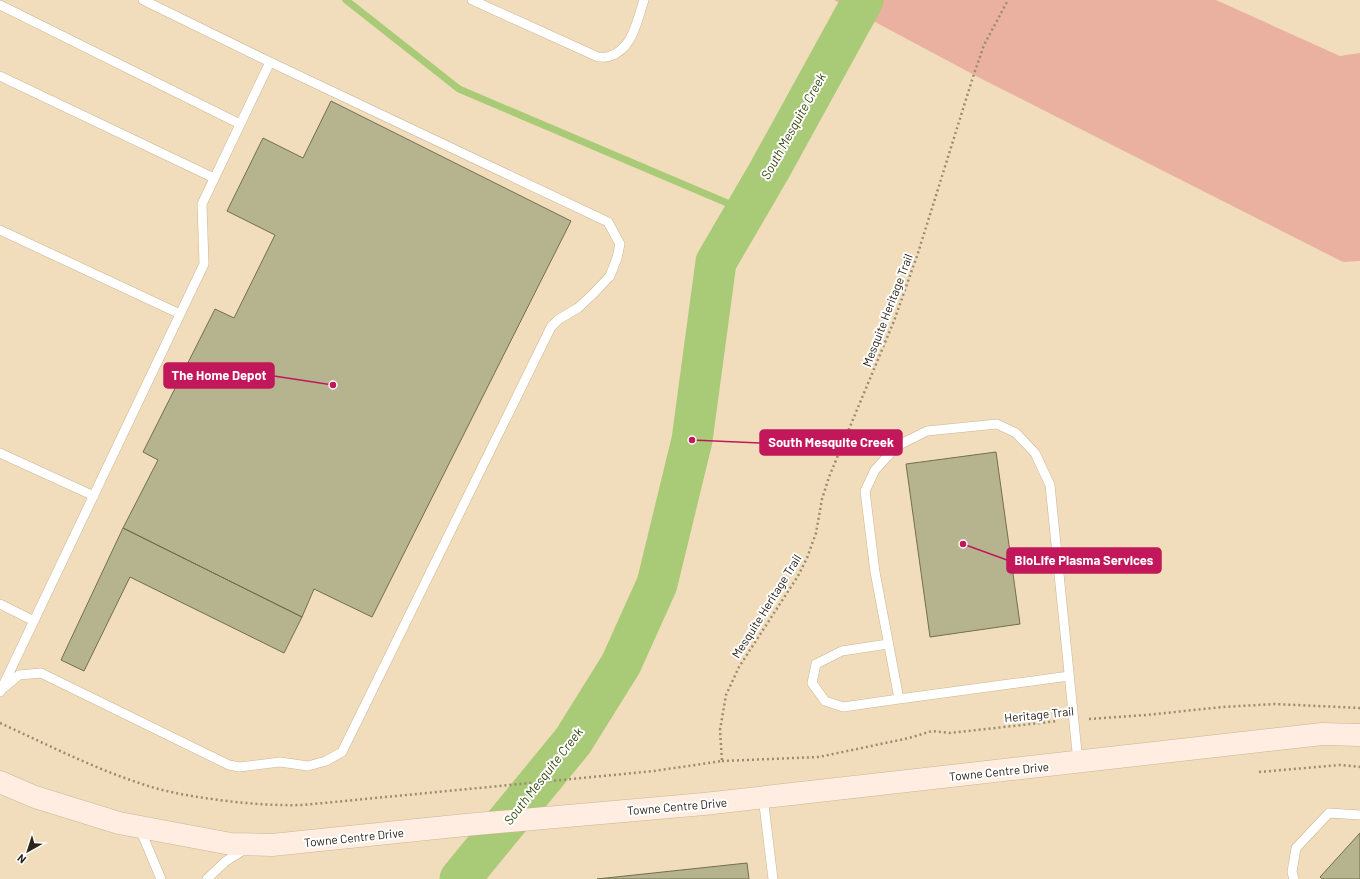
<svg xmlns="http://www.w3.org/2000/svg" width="1360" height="879" font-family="Barlow,sans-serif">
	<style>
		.green { fill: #eab0a0 }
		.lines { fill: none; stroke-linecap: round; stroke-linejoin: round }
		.stream { stroke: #a9ca76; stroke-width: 7 }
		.river { stroke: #a9ca76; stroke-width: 41 }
		.building { fill: #b6b38f; stroke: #726f4d }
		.lane-casing { stroke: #c9b695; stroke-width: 10 }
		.secondary-casing { stroke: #c9b695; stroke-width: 23 }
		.path { stroke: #9a8c73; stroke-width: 2.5; stroke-dasharray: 2 3; stroke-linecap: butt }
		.lane { stroke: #fff; stroke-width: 9 }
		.secondary { stroke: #feede0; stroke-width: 22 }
		.labels { text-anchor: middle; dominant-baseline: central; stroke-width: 4; stroke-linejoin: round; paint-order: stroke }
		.street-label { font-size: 12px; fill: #2c2418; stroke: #fff }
		.water-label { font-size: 13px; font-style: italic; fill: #34480a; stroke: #fff }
		.leader { fill: none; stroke: #c2185b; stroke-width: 1.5 }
		.callout-dot { fill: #c2185b; stroke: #fff; stroke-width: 1.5 }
		.callout { fill: #c2185b; stroke: #c2185b; stroke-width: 1.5 }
		.callout-label { font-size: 13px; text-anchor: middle; font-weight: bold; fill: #fff }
	</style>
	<rect width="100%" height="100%" fill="#f1ddbb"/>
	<!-- green -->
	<path class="green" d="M834,0H1216L1340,56L1360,53V261L1343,262L978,77Z"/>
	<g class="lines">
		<!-- stream -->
		<path class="stream" d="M346,0L459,89L746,211"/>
		<!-- river -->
		<path class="river" d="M460,879L573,741L621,664L657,584L692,440L716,262L769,171L863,0"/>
	</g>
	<!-- building -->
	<path class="building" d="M331,101L571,221L372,617L314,589L302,617L123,528L158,460L143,452L215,309L234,318L275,235L227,211L263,138L303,158Z
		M996,452L1020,624L930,637L906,464Z
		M123,528L302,617L284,653L130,577L84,671L61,660Z
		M1360,833V879H1322L1320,877Z
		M747,863L749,879H597Z"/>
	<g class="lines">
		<!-- lane casing -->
		<g class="lane-casing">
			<path id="lane" d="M143,0L270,62
				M472,0L598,57C602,57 607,58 610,56C633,49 637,20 644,0
				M0,5L240,124
				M0,76L214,178
				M0,230L180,314
				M0,453L94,496
				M0,604L34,621
				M888,644L842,651L816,664L812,683L825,701L843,707L899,699
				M1069,676L899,699L875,572L865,491L875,470L897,446L927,431L997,424L1016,433L1035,453L1050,485L1078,762
				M0,692L204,264L202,204L270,62L608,222L620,244L617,258L610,276L593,294L578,308L559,319L551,327L342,752L326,761L308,766L280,762L239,767L229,765L41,673L19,675L1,690
				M763,797L773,879
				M140,829L161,879
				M207,879L226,861L245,849
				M1294,879L1292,872L1296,848L1329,813L1360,815"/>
		</g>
		<!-- secondary casing -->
		<g class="secondary-casing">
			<path id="secondary" d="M0,782L35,797L119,823L231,844L272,845L465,825L704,804L1322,734L1360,735"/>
		</g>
		<!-- path -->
		<path class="path" d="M1089,719L1146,715L1223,707L1275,704L1360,708
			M0,723C46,744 91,767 139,783C156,789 174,793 192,796C229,802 266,806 303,805L654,771L722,761L720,730L726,695L739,667L798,576L807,558L816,533L822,499L829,477L894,321L918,253L973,77L984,45L1008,0
			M722,761L819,757L909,738L932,731L950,733L1058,721
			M1259,772L1340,765L1360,767"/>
		<!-- lane -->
		<use href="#lane" class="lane"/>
		<!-- secondary -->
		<use href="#secondary" class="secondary"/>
	</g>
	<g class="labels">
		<!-- street labels -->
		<g class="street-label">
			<text transform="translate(887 310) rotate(-69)">Mesquite Heritage Trail</text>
			<text transform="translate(766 606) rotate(-58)">Mesquite Heritage Trail</text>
			<text transform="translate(1039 714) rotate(-6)">Heritage Trail</text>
			<text transform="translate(999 771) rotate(-6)">Towne Centre Drive</text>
			<text transform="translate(677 806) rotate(-5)">Towne Centre Drive</text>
			<text transform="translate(354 837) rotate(-6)">Towne Centre Drive</text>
		</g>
		<!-- water labels -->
		<g class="water-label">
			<text transform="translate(793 126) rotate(-61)">South Mesquite Creek</text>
			<text transform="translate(543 776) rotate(-52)">South Mesquite Creek</text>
		</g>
	</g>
	<!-- callouts -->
	<path class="leader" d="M333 385L274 376M692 440L760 443M963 544L1007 560"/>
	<g class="callout-dot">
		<circle cx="333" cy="385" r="4"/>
		<circle cx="692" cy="440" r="4"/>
		<circle cx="963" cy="544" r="4"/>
	</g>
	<g class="callout">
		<rect x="164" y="363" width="110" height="25" rx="4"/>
		<rect x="760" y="430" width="142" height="25" rx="4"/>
		<rect x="1007" y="548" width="154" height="25" rx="4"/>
	</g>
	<g class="callout-label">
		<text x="219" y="380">The Home Depot</text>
		<text x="831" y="447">South Mesquite Creek</text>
		<text x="1084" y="565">BioLife Plasma Services</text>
	</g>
	<!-- north arrow -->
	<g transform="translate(28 851) rotate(219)" stroke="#ffffff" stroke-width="3" paint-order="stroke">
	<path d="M0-3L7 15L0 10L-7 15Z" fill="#2c2418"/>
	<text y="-6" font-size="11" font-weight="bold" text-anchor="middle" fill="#2c2418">N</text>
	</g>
</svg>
